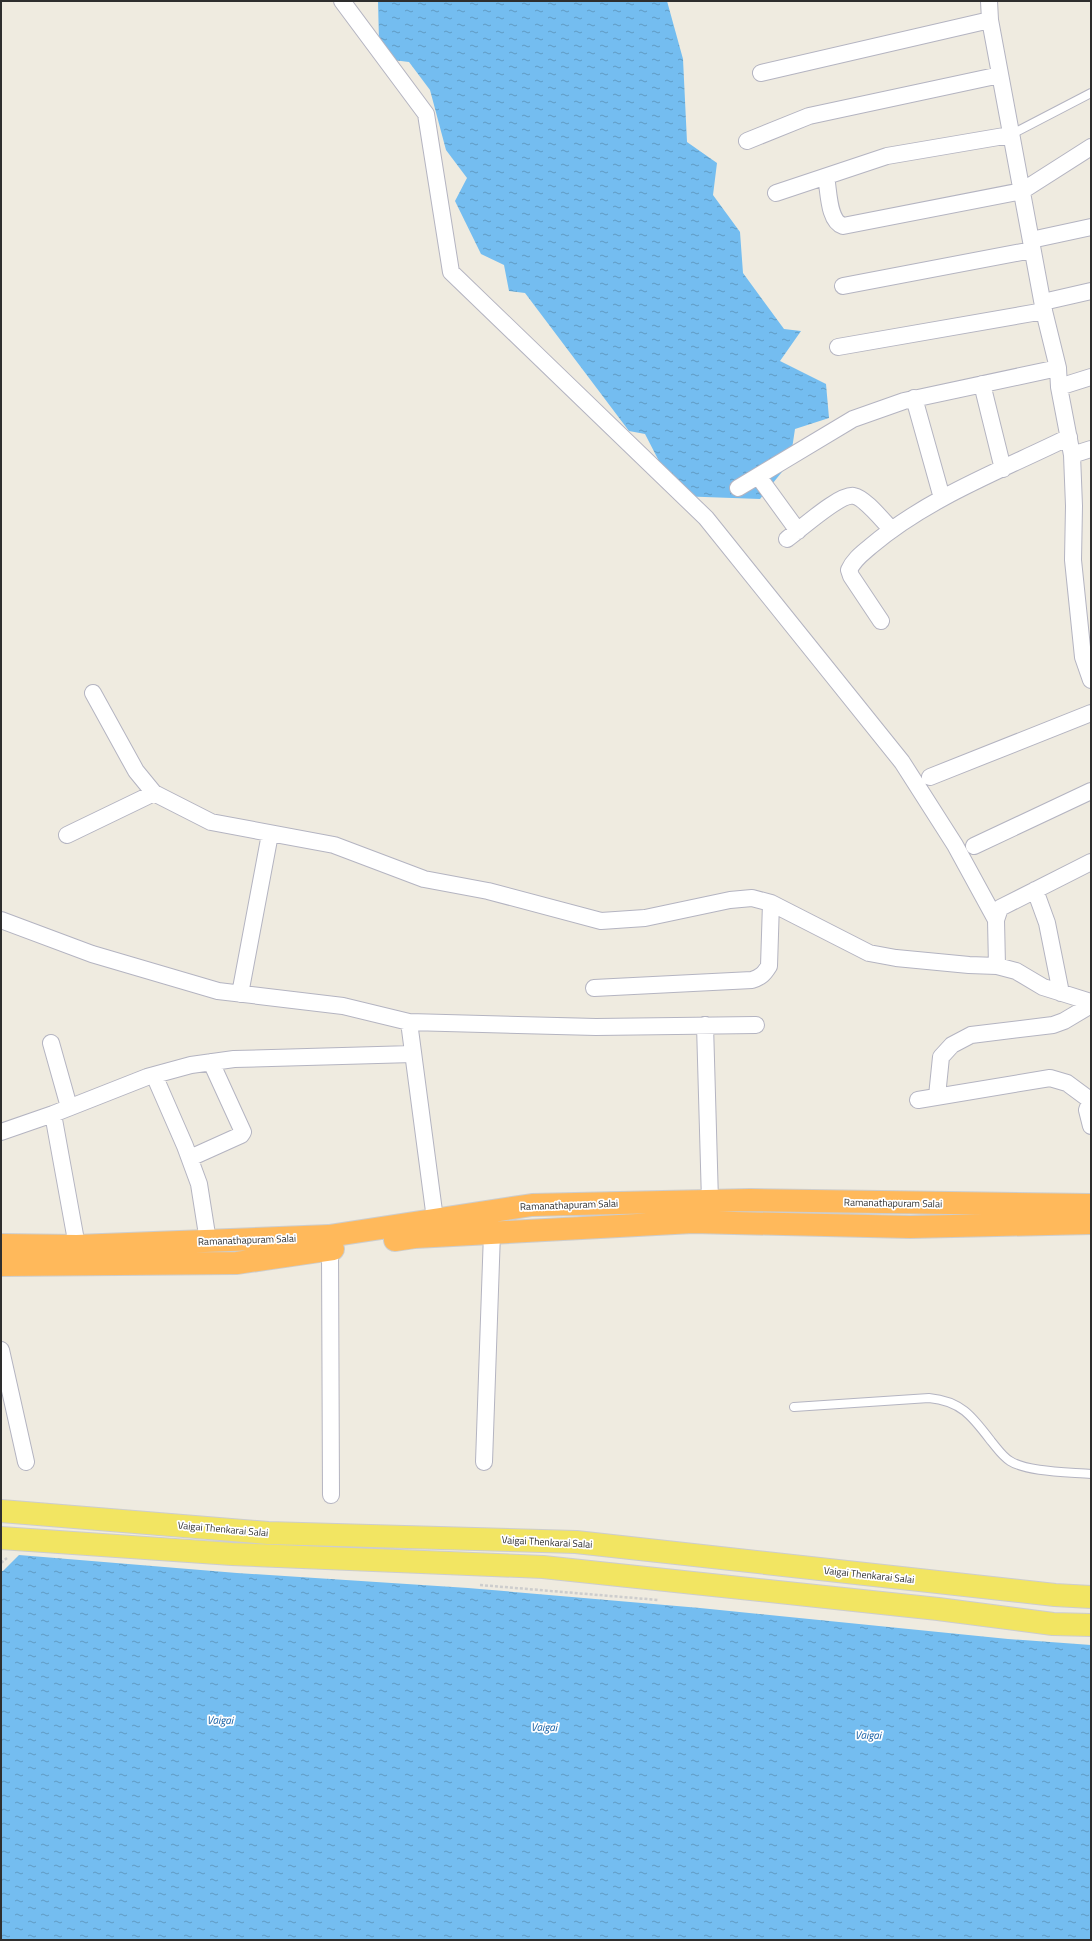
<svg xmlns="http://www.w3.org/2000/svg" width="1092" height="1941" font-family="'Titillium Web',sans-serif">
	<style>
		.water { fill: url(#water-ripples) }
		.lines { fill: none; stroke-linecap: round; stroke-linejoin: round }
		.lane-casing { stroke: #b4b4c1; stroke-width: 10 }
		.street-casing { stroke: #b4b4c1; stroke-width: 18 }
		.primary-casing { stroke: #cdcdcd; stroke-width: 24 }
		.highway-casing { stroke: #cdcdcd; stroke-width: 24 }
		.path { stroke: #cdcdcd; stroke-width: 2.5; stroke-dasharray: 3 2; stroke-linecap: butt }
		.lane { stroke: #fff; stroke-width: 8 }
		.street { stroke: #fff; stroke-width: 16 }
		.primary { stroke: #f2e562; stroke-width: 22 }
		.highway { stroke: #ffb95b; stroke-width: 22 }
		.labels { text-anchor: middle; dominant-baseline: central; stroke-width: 3.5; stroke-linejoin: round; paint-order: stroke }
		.street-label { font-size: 10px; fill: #2e2e2e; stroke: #fff }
		.water-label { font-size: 11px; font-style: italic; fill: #0d5aa2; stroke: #fff }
	</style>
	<defs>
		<pattern id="water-ripples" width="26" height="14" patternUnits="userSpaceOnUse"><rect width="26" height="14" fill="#74bdf0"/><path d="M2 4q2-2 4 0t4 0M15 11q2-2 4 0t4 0" fill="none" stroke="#609ac3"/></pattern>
	</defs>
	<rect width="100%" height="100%" fill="#efebe0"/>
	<!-- water -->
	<path class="water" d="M378,1H667L683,59L687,142L717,163L713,195L740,232L743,273L784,329L801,331L780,361L826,384L829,418L795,429L790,462L760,499L677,496L645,434L629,431L525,293L509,291L504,265L481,254L455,201L467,178L446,150L430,90L409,62L393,60L379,42Z
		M19,1555L237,1573L468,1588L700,1608L1008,1639L1091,1645V1940H1V1571H3Z"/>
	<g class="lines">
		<!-- lane casing -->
		<g class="lane-casing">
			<path id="lane" d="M1010,135L1091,93
				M794,1407L929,1398C961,1401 972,1416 991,1441C997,1448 1002,1456 1010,1461C1027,1472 1069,1472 1091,1474"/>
		</g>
		<!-- street casing -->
		<g class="street-casing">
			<path id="street" d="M342,1L426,114L451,272L706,518L902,762L955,845L996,920
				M989,1L990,20L1044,311L1058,368L1059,387L1072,455L1074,506L1073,560L1083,657L1091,680
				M761,73L990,20
				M747,141L809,116L1000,75
				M826,177C829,191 828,221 843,226L1022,191L1091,147
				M776,193L887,156L1010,135
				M1031,240L1091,227
				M843,286L1032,250
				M1043,302L1091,291
				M838,347L1044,311
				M982,384L1003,469
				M1059,387L1091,377
				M914,398L942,498
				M1072,455L1091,449
				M758,476L798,531
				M738,488L853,419L904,401L1058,368
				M787,539C800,530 840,493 854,496C865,498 883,521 891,529
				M881,621L851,576L849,570C854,559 863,553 871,546C929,497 1002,470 1069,437
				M93,693L136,771L154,793L211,822L334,845L424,879L488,891L601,921L645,918L730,900L752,898L771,903L869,953L896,958L969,965L997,966L1016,971L1043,987L1091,1002
				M930,777L1091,713
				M67,835L154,793
				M974,846L1091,791
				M1035,890L1047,923L1061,993
				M1,920L92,954L218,991L343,1006L409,1022L435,1219
				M997,966L996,920L1000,908L1091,862
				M594,988L752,980C761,977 764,974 769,966L771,903
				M240,994L270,834
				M409,1022L596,1027L756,1025
				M705,1025L710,1201
				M51,1043L69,1107
				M154,1075L185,1146L199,1184L208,1241
				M937,1096L941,1057L952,1045L971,1035L1053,1025L1064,1021L1091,1005
				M1091,1099L1087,1110L1091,1126
				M918,1100L1050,1078L1067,1083L1090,1100
				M53,1114L77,1246
				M1,1132L53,1114L147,1077L191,1065L234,1059L413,1054
				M190,1158L241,1135L243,1132L211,1062
				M330,1249L331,1495
				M1,1350L26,1462
				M484,1462L492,1233"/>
		</g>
		<!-- primary casing -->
		<g class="primary-casing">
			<path id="primary" d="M1,1511L268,1533L576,1542L1055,1595L1091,1597
				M1,1538L232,1554L543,1567L938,1609L1053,1624L1091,1625"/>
		</g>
		<!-- highway casing -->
		<g class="highway-casing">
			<path id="highway" d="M395,1240L415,1237L693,1222L910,1227L1091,1223
				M1,1245L77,1246L329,1236L532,1205L750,1200L1091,1205
				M1,1265L237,1263L333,1249"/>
		</g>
		<!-- path -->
		<path class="path" d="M1,1563L7,1558
			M480,1585L658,1600"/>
		<!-- lane -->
		<use href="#lane" class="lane"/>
		<!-- street -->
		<use href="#street" class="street"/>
		<!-- primary -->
		<use href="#primary" class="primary"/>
		<!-- highway -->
		<use href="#highway" class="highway"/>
	</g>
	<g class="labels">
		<!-- street labels -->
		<g class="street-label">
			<text transform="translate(893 1203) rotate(1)">Ramanathapuram Salai</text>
			<text transform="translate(569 1205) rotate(-2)">Ramanathapuram Salai</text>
			<text transform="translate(247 1240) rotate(-2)">Ramanathapuram Salai</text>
			<text transform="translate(223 1529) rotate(5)">Vaigai Thenkarai Salai</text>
			<text transform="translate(547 1542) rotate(3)">Vaigai Thenkarai Salai</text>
			<text transform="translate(869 1575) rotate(6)">Vaigai Thenkarai Salai</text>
		</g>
		<!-- water labels -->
		<g class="water-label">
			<text transform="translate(220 1720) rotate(1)">Vaigai</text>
			<text transform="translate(544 1727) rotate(1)">Vaigai</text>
			<text transform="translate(868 1735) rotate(1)">Vaigai</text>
		</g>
	</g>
	<!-- border -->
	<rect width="1092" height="1941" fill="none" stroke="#2e2e2e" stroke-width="4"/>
</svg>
